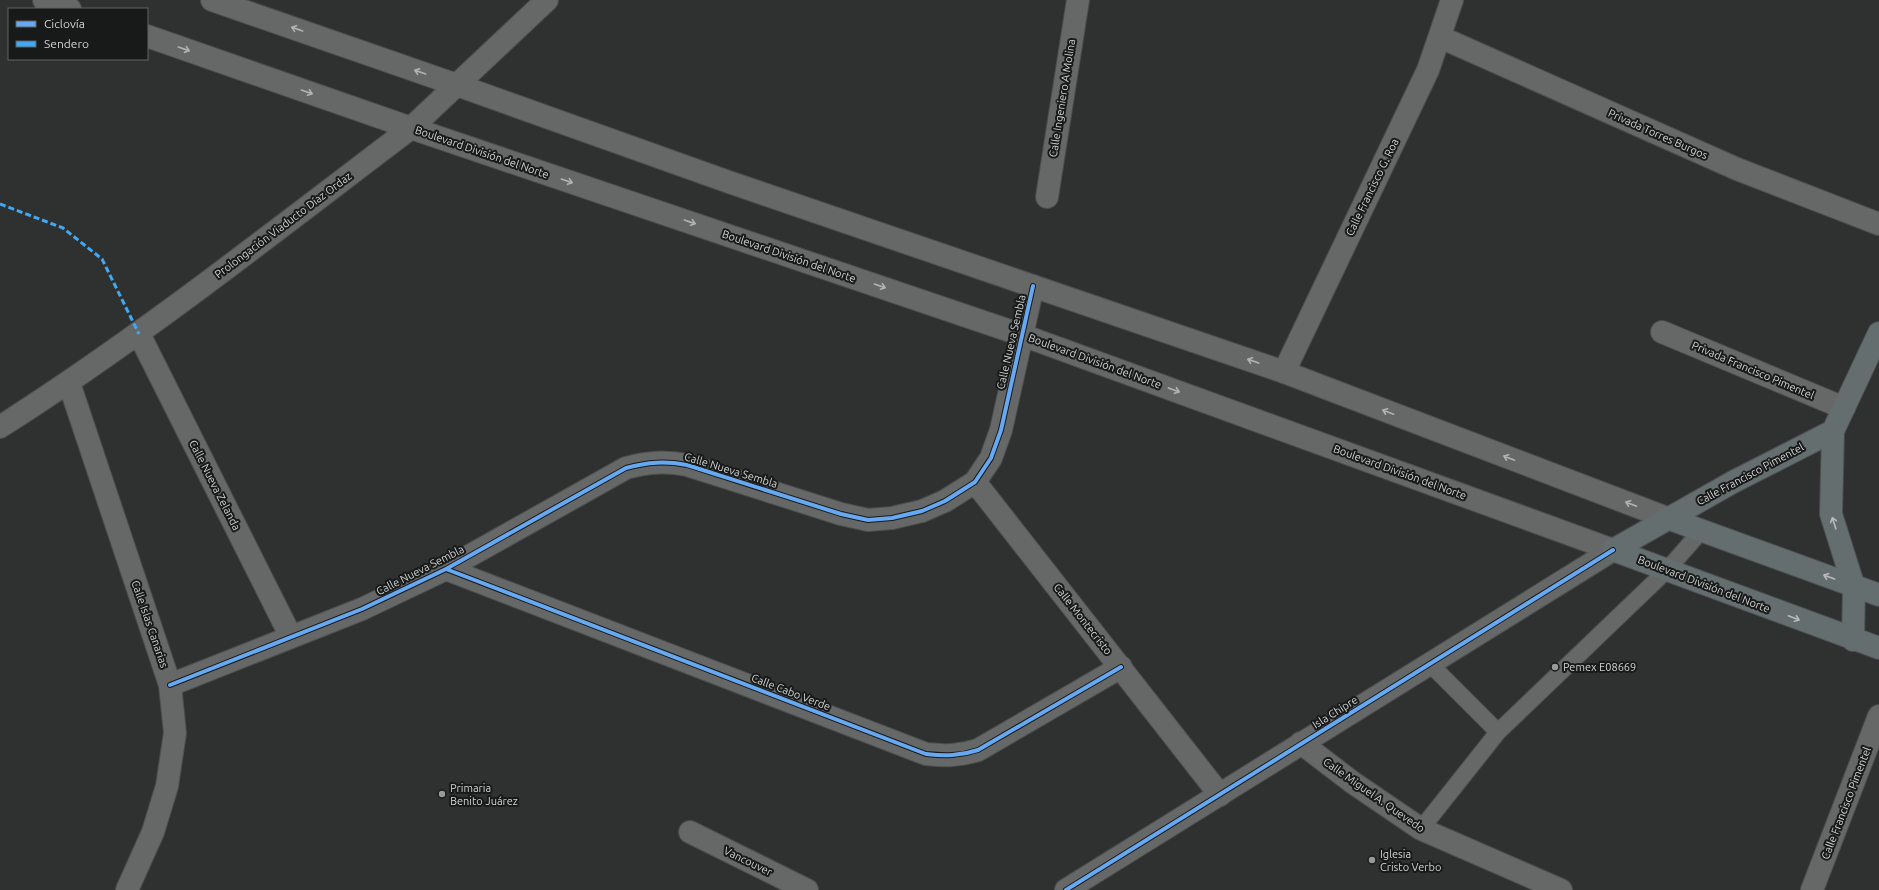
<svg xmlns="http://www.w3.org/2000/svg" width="1879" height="890" font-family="Ubuntu,sans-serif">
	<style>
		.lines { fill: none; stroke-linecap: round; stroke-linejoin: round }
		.lane-casing { stroke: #4c4e4e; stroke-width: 18 }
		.street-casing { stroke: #4c4e4e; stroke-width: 24 }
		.secondary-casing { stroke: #4c4e4e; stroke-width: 24 }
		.primary-casing { stroke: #4c4e4e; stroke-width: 24 }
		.lane { stroke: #666767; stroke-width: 16 }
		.street { stroke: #666767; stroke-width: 22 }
		.secondary { stroke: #666767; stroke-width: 22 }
		.primary { stroke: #656e6f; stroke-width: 22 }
		.quiet { stroke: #3fa9f5; stroke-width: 3; stroke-dasharray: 6 3; stroke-linecap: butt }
		.cycleway-casing { stroke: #181919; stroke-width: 6 }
		.cycleway { stroke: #66a8f1; stroke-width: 4 }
		.oneway { stroke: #b1b3b3 }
		.oneway2 { stroke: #b6baba }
		.poi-dot { fill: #989a9a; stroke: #181919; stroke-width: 1.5 }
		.labels { text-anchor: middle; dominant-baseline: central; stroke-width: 4; stroke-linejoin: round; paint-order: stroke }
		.street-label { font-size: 11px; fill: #d1d3d3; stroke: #181919 }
		.poi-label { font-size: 11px; fill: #d1d3d3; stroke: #181919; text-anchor: start }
	</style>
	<rect width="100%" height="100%" fill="#2f3131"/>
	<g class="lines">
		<!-- lane casing -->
		<g class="lane-casing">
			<path id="lane" d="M1430,664L1498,732L1667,570L1702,530
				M1421,829L1498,732"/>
		</g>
		<!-- street casing -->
		<g class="street-casing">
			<path id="street" d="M1440,37L1737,169L1879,224
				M1047,197L1078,0
				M1662,332L1844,408
				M139,334L291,637
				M1284,372L1428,70L1452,0
				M69,383L170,685L175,733L167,786L153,832L127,890
				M0,427C143,336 276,230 411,128
				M975,482L1220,795
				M446,569L926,754C945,756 960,756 978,750L1121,667
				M170,685L362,609L446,569L626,468C648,462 665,461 687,465L841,514L868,520L892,518L922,511L945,501L975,482L991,458L1001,430L1033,286
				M1301,743L1352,782L1421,829L1561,890
				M690,832L807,890"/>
		</g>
		<!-- secondary casing -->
		<g class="secondary-casing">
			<path id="secondary" d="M44,0L70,9
				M212,0L457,85L726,181L1284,372L1667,518
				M147,36L411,128L1022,335L1613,550
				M411,128L547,0
				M1066,890L1613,550
				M1812,890L1879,716"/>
		</g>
		<!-- primary casing -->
		<g class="primary-casing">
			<path id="primary" d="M1667,518L1879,595
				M1613,550L1879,648
				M1613,550L1733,482L1833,431
				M1853,640L1854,587L1831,514L1833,431L1879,333"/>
		</g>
		<!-- lane -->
		<use href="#lane" class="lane"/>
		<!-- street -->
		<use href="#street" class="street"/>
		<!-- secondary -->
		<use href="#secondary" class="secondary"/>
		<!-- primary -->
		<use href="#primary" class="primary"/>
		<!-- quiet -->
		<path class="quiet" d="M0,204L63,228L102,259L139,334"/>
		<!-- cycleway casing -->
		<g class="cycleway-casing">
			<path id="cycleway" d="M446,569L926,754C945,756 960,756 978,750L1121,667
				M170,685L362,609L446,569L626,468C648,462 665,461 687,465L841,514L868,520L892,518L922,511L945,501L975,482L991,458L1001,430L1033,286
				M1066,890L1613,550"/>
		</g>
		<!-- cycleway -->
		<use href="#cycleway" class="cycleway"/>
	</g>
	<!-- one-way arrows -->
	<defs><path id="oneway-shaft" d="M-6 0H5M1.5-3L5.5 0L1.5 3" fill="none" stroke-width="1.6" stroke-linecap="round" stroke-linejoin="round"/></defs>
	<g class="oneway">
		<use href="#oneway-shaft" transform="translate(297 29) rotate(-161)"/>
		<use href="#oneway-shaft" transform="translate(184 49) rotate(19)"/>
		<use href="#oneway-shaft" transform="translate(420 72) rotate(-161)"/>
		<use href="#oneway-shaft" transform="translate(307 92) rotate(19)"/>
		<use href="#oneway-shaft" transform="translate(567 181) rotate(19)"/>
		<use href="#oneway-shaft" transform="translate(690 222) rotate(19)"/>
		<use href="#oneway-shaft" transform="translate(880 286) rotate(19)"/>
		<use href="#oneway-shaft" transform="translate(1253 361) rotate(-161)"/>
		<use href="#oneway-shaft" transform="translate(1174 390) rotate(20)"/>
		<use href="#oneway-shaft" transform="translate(1388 412) rotate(-159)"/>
		<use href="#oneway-shaft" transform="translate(1509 458) rotate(-159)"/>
		<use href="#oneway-shaft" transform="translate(1631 504) rotate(-159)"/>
	</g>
	<g class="oneway2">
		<use href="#oneway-shaft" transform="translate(1834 523) rotate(-108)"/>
		<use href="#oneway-shaft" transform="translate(1829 577) rotate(-160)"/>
		<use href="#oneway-shaft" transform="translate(1794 618) rotate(21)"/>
	</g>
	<!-- markers -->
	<g class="poi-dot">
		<circle cx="1555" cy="667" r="4"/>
		<circle cx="442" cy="794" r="4"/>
		<circle cx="1372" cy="860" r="4"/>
	</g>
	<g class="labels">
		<!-- street labels -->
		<g class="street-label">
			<text transform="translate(1062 98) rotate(-81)">Calle Ingeniero A Molina</text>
			<text transform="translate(1658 134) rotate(24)">Privada Torres Burgos</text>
			<text transform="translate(482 152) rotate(19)">Boulevard División del Norte</text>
			<text transform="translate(1372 187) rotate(-64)">Calle Francisco G. Roa</text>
			<text transform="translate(283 225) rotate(-37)">Prolongación Viaducto Díaz Ordaz</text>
			<text transform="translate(789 256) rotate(19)">Boulevard División del Norte</text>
			<text transform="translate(1011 342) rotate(-77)">Calle Nueva Sembla</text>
			<text transform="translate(1095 361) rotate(20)">Boulevard División del Norte</text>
			<text transform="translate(1753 370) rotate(23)">Privada Francisco Pimentel</text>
			<text transform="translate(731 470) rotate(17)">Calle Nueva Sembla</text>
			<text transform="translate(1400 472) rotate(20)">Boulevard División del Norte</text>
			<text transform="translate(1750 474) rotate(-28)">Calle Francisco Pimentel</text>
			<text transform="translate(215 485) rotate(63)">Calle Nueva Zelanda</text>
			<text transform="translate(420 570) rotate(-27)">Calle Nueva Sembla</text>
			<text transform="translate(1704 584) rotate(21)">Boulevard División del Norte</text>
			<text transform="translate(1083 619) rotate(52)">Calle Montecristo</text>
			<text transform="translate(150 624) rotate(71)">Calle Islas Canarias</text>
			<text transform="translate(791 692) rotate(21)">Calle Cabo Verde</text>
			<text transform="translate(1335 712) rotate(-32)">Isla Chipre</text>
			<text transform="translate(1374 795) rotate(35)">Calle Miguel A. Quevedo</text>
			<text transform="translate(1846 803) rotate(-69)">Calle Francisco Pimentel</text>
			<text transform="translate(748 861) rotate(26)">Vancouver</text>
		</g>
		<!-- poi labels -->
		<g class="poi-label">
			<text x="1563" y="667">Pemex E08669</text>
			<text x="450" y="788">Primaria<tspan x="450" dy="13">Benito Juárez</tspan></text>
			<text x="1380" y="854">Iglesia<tspan x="1380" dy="13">Cristo Verbo</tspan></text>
		</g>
	</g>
	<!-- legend -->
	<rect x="8" y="8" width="140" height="52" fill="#181919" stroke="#626363"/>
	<rect x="16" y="21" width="20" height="6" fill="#66a8f1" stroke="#626363"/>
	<text x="44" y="28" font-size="12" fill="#d1d3d3">Ciclovía</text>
	<rect x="16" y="41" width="20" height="6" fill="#3fa9f5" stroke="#626363"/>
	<text x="44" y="48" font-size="12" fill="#d1d3d3">Sendero</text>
</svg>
